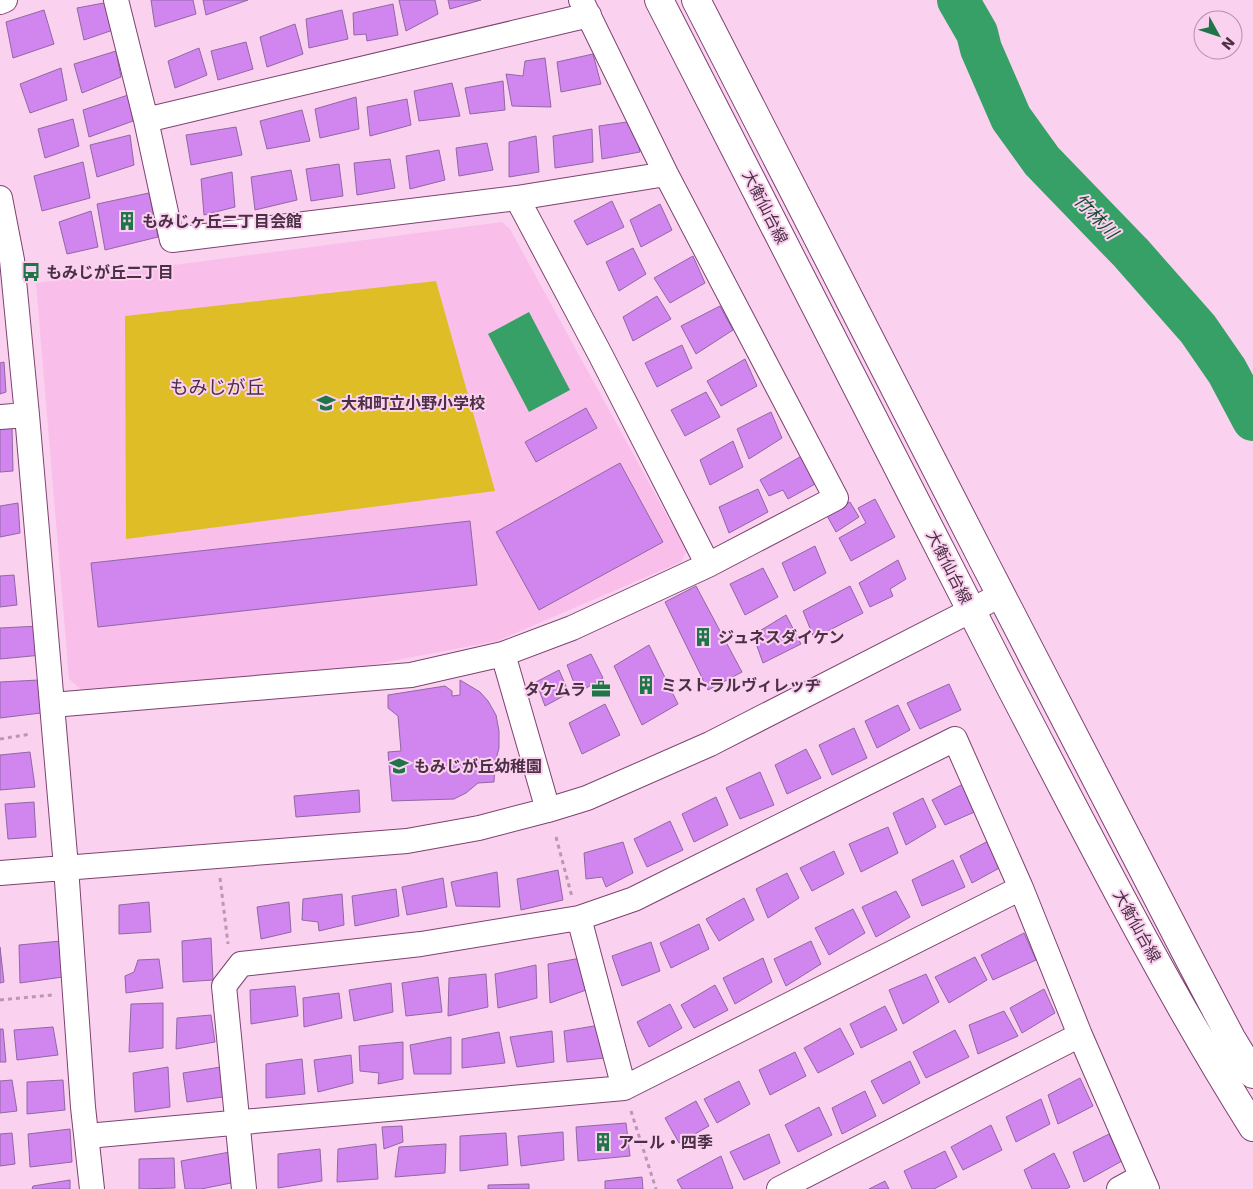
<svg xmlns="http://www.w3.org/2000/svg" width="1253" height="1189" font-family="'DejaVu Sans','Noto Sans JP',sans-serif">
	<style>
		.built { fill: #fabeeb }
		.pitch { fill: #debd27 }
		.water { fill: #36a066 }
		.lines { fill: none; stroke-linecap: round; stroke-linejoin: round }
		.river { stroke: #36a066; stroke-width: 42 }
		.building { fill: #d086ee; stroke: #9167a3 }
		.minor-casing { stroke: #7d4270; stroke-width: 26 }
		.major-casing { stroke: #7d4270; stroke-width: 30 }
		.path { stroke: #bb97b2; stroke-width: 3; stroke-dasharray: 4 4; stroke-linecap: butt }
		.minor { stroke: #fff; stroke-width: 24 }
		.major { stroke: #fff; stroke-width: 28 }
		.labels { text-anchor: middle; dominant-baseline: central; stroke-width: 4; stroke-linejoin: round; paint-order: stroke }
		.street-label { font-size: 16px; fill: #4b3045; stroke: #fbd1f0 }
		.poi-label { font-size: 16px; font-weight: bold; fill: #4b3045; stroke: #fbd1f0; text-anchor: start }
		.water-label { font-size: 18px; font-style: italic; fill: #184e30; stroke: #fbd1f0 }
		.quarter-label { font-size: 19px; fill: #4b3045; stroke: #fbd1f0 }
	</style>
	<rect width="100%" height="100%" fill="#fbd1f0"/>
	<!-- built -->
	<path class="built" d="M502,222L510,229L671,523L688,548L681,562L497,641L350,669L85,693L69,679L36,283Z"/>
	<!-- pitch -->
	<path class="pitch" d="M436,281L495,491L126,539L125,316Z"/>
	<!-- water -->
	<path class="water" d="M529,312L570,390L529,412L488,334Z"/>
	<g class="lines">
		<!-- river -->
		<path class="river" d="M958,0L977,33L981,49L1011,118L1042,161L1131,253L1198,329L1227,371L1253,420"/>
	</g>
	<!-- building -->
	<path class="building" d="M151,0H193L196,14L155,27Z
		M203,0H248L206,15Z
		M399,0H435L438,14L406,31Z
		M448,0H481L450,9Z
		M109,2L116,29L84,40L77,8Z
		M393,4L398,35L367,41L366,34L354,35L353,13Z
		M44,10L54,44L13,58L6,22Z
		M342,10L348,39L309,48L306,19Z
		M295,24L303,54L267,67L260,37Z
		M246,42L253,69L218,80L211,51Z
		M199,48L207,75L175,88L168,61Z
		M116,51L121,77L82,93L74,64Z
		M593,54L601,84L561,92L557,62Z
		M545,58L551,107L512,106L506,74L523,76L525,61Z
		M61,68L67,100L30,113L20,84Z
		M503,81L505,110L470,114L465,88Z
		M452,83L460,116L419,121L414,91Z
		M128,95L133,121L89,137L83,110Z
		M356,97L359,129L320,138L315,109Z
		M407,99L411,125L370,136L367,107Z
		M302,110L310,141L267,149L260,121Z
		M73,119L79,146L45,158L38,129Z
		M634,121L640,152L602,159L599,126Z
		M236,127L242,155L191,165L186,135Z
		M592,129L593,162L555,168L553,136Z
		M130,135L134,165L97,177L90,145Z
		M536,136L539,172L509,177V142Z
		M487,143L493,170L459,176L456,148Z
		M439,150L445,180L410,189L406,156Z
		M390,159L395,188L357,195L354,163Z
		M83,162L90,198L42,211L34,176Z
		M339,164L343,196L311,201L306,169Z
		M291,170L297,200L255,210L251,177Z
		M232,172L235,207L204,215L201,179Z
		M149,193L158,237L105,250L97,204Z
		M612,201L624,227L587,245L574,221Z
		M660,204L672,230L641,247L630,220Z
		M91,211L98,247L67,254L59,222Z
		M633,248L646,274L619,291L606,262Z
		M693,256L705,283L670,303L654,278Z
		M657,296L671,319L633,341L623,317Z
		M720,306L733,330L696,354L681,326Z
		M682,345L692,368L657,387L645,363Z
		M745,359L757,386L721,406L707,381Z
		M4,362L6,392L0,394V363Z
		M706,392L720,417L685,436L671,410Z
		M586,408L597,428L536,462L525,442Z
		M771,412L782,438L749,459L737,429Z
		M12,428L13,471L0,472V429Z
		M733,441L743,467L710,485L700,460Z
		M805,454L817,483L788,499L783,490L769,496L760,480Z
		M620,463L663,542L539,610L496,532Z
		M758,489L768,512L729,533L719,507Z
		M875,499L895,537L851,561L839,538L866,523L858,508Z
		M850,502L859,517L836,532L826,514Z
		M18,503L20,533L0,537V506Z
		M470,521L477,585L98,627L91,563Z
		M815,546L826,573L794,591L782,563Z
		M898,560L906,579L890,589L893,596L870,607L859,583Z
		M763,568L778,597L745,615L730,584Z
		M14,575L17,605L0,607V576Z
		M696,586L742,672L708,690L665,602Z
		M850,586L863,613L814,638L803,611Z
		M786,615L801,644L763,663L753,635Z
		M40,626L42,655L0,659V628Z
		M649,645L678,704L642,725L614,666Z
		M591,654L603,678L578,693L567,665Z
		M559,670L569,693L545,706L536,682Z
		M39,680L41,713L0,718V682Z
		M460,680L480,692L488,701L496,715L499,731V748L495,763L494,782L478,783L466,793L454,799L392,801L388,752L401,751L398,716L388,708V695L445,686L452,691V696L460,695Z
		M949,684L961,710L920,729L907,703Z
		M605,704L620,735L582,754L569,723Z
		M898,705L910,730L877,748L865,721Z
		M854,728L867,758L832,775L819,745Z
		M806,749L821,778L787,794L775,765Z
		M30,752L35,787L0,790V755Z
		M760,772L774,805L740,819L726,788Z
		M967,782L979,810L945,825L932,800Z
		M359,790L360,812L296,817L294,796Z
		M716,797L728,825L694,842L682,814Z
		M923,798L936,827L906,845L893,813Z
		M34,802L36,837L8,839L5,804Z
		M670,821L683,850L647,867L634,839Z
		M888,827L898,853L861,872L849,844Z
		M992,839L1003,866L972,883L960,856Z
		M623,842L633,873L606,887L602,877L586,879L584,853Z
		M834,851L844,874L812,891L800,868Z
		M953,860L965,887L922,906L912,880Z
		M558,870L563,900L521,910L517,879Z
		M497,872L500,907L456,906L451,882Z
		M787,873L799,898L768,918L756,889Z
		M443,878L447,907L407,915L402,887Z
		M396,889L399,916L355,926L352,896Z
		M896,891L910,917L876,937L862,907Z
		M342,894L344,925L319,931L318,922L302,920L303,899Z
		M744,898L754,920L719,941L706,919Z
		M149,902L151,932L119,934V905Z
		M289,902L291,932L261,939L257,907Z
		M853,909L865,933L829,955L815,928Z
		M699,924L709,949L671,968L660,943Z
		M1024,933L1036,960L993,980L981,955Z
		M211,938L213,980L183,982L182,941Z
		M61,941L63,977L20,983L19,945Z
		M811,941L821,964L786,986L774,959Z
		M651,942L660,971L622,986L612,956Z
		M0,947L4,982L0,983Z
		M975,957L987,980L949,1003L935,977Z
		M581,958L589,989L550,1003L548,964Z
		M763,958L772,982L735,1004L723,978Z
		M159,959L163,988L126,993L125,976L134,972L138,960Z
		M536,965L537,998L498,1008L495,974Z
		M486,974L488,1007L448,1016L449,978Z
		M926,974L939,1002L903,1024L889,990Z
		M438,977L442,1012L406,1016L402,983Z
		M391,983L393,1012L354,1021L349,990Z
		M715,985L728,1010L694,1028L681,1005Z
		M295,986L298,1016L251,1024L250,990Z
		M1044,989L1055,1013L1022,1033L1010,1008Z
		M339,993L342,1018L304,1027L303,998Z
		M163,1003V1048L129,1052L131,1004Z
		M670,1004L682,1028L649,1047L637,1022Z
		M885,1006L897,1030L861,1048L850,1024Z
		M1004,1011L1018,1036L978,1054L969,1025Z
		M211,1015L215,1042L176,1049L177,1018Z
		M600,1025L605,1058L567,1062L564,1031Z
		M53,1027L58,1055L17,1060L14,1030Z
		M840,1028L854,1054L818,1073L804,1048Z
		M0,1029H3L6,1062H0Z
		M955,1030L969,1057L926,1078L913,1052Z
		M552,1031L554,1062L517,1067L510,1037Z
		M499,1032L505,1063L462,1068V1039Z
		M451,1037V1074H414L410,1045Z
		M403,1042V1079L378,1084L379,1073L360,1071L359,1046Z
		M795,1052L806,1076L770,1095L759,1070Z
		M351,1055L353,1083L318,1092L314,1060Z
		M302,1059L305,1094L266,1098V1064Z
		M910,1061L920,1083L883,1104L871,1081Z
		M168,1067L170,1107L135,1112L133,1073Z
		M221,1067L223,1097L187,1102L183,1073Z
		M1080,1078L1093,1106L1058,1124L1048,1095Z
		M12,1080L17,1111L0,1113V1081Z
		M63,1080L65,1110L27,1114V1082Z
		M739,1081L750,1104L717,1123L704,1099Z
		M865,1091L876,1116L842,1134L832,1108Z
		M1041,1099L1050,1124L1016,1142L1006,1117Z
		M696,1101L709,1126L679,1143L665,1118Z
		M819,1107L832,1135L798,1152L785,1125Z
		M626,1123L630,1156L578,1161L576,1127Z
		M991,1125L1002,1150L963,1170L951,1147Z
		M402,1126L403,1142L384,1149L382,1127Z
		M70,1129L72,1162L30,1167L28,1134Z
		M563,1132L564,1160L521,1166L518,1136Z
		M12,1133L15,1164L0,1166V1134Z
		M506,1133L508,1165L460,1171V1136Z
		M769,1134L780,1163L744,1180L730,1152Z
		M1109,1134L1122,1161L1084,1182L1073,1152Z
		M376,1144L378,1179L337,1182L338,1149Z
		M446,1144L445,1173L395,1177L399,1147Z
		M320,1149L322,1181L278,1188V1154Z
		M945,1151L957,1177L934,1189H912L904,1171Z
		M230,1152L231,1183L201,1189H185L181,1161Z
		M1054,1153L1070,1187L1066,1189H1032L1024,1170Z
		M721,1156L733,1188L731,1189H682L677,1180Z
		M174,1158L175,1188L139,1189V1159Z
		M642,1177L643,1189H605V1181Z
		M70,1180V1189H32L33,1186Z
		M885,1181L889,1189H869Z
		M529,1184V1189H488V1185Z"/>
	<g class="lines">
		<!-- minor casing -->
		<g class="minor-casing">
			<path id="minor" d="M116,0L146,120L172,240L517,198L666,174
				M0,2L5,0
				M146,120L589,15
				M0,198L12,260L27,415L66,867L83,1107L92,1189
				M517,198L600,354L708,565
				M0,417L27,415
				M503,654L548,810
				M52,705L411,675L503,654L572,628L708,565L836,498L666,174L581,0
				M0,873L407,841L479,828L548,810L587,798L710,744L1001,595
				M579,918L624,1088
				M87,1136L624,1088L1021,888
				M244,1189L224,986L241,964L421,944L579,918L634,899L955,739L1021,888L1080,1035L1147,1189
				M779,1189L1080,1035
				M1119,1189L1141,1177"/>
		</g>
		<!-- major casing -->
		<g class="major-casing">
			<path id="major" d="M659,0C776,228 891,457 1009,684C1087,833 1163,984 1253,1127
				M696,0L983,560L1191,962L1231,1038L1253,1074"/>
		</g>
		<!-- path -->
		<path class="path" d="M0,739L31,734
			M556,837L572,897
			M220,878L228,944
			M0,1000L52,995
			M631,1111L656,1189"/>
		<!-- minor -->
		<use href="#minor" class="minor"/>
		<!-- major -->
		<use href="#major" class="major"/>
	</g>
	<!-- icons -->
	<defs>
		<g id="building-bare" transform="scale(1.5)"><path d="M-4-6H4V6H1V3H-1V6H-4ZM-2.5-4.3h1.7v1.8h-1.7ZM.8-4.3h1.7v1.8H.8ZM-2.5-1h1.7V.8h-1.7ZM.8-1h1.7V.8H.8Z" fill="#1f7547" stroke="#fbd1f0" stroke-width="2.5" paint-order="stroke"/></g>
		<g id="bus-bare" transform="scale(1.5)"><path d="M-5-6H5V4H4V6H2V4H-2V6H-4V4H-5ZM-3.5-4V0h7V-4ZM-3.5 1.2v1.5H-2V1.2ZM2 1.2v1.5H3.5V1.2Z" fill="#1f7547" stroke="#fbd1f0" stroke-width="2.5" paint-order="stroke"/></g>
		<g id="school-bare" transform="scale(1.5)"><path d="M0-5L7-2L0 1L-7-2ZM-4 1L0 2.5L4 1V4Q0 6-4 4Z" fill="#1f7547" stroke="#fbd1f0" stroke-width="2.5" paint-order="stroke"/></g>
		<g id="office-bare" transform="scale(1.5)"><path d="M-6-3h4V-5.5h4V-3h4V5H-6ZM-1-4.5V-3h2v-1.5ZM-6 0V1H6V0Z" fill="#1f7547" stroke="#fbd1f0" stroke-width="2.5" paint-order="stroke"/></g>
	</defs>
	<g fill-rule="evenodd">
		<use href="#building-bare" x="127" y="221"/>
		<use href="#bus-bare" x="31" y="272"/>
		<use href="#school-bare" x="326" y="403"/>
		<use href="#building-bare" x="703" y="637"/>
		<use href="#building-bare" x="646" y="685"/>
		<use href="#office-bare" x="601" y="689"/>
		<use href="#school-bare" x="399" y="766"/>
		<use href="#building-bare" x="603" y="1142"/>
	</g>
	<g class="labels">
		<!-- street labels -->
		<g class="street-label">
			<text transform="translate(765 207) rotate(63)">大衡仙台線</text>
			<text transform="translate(949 567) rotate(63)">大衡仙台線</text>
			<text transform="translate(1137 926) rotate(61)">大衡仙台線</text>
		</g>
		<!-- poi labels -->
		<g class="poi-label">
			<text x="142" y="221">もみじヶ丘二丁目会館</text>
			<text x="46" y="272">もみじが丘二丁目</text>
			<text x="341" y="403">大和町立小野小学校</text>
			<text x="718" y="637">ジュネスダイケン</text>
			<text x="661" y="685">ミストラルヴィレッヂ</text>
			<text x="586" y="689" text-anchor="end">タケムラ</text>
			<text x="414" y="766">もみじが丘幼稚園</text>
			<text x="618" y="1142">アール・四季</text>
		</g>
		<!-- water labels -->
		<g class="water-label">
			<text transform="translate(1096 216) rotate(46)">竹林川</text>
		</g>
		<!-- quarter labels -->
		<g class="quarter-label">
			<text x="217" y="387">もみじが丘</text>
		</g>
	</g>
	<!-- north arrow -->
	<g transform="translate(1218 35) rotate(130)"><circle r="24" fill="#fbd1f0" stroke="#b591ac"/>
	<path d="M0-4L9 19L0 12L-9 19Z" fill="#1f7547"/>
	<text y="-8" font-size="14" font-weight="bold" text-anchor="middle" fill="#4b3045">N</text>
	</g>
</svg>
